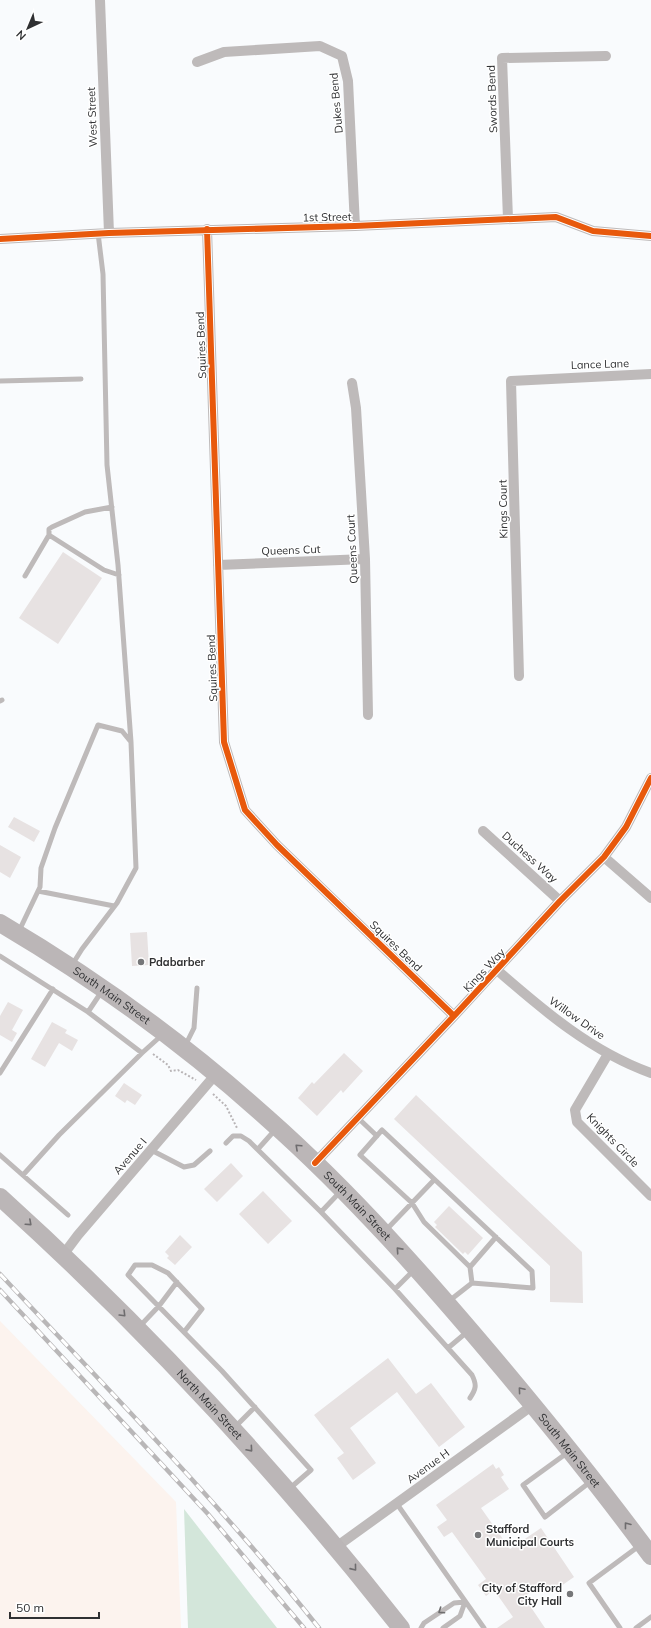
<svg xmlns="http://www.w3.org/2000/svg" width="651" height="1628" font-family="Mulish,sans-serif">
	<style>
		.industrial { fill: #fcf3ee }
		.green { fill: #d3e6da }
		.building { fill: #e7e2e2 }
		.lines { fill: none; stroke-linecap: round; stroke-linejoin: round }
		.path { stroke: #b8b4b6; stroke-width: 2; stroke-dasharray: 2 2; stroke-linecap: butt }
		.lane { stroke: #bebaba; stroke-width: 5 }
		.street { stroke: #bebaba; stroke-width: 10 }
		.highway { stroke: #bbb6b7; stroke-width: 18 }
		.rail-casing { stroke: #b9b7b8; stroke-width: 4.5 }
		.rail { stroke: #fff; stroke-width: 3; stroke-dasharray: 9; stroke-linecap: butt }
		.cycleway-casing { stroke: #fff; stroke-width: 8 }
		.cycleway { stroke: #e8590c; stroke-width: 6 }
		.oneway { stroke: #6e6c6e }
		.oneway2 { stroke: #6f6e6f }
		.poi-dot { fill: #767779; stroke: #fff; stroke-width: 1.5 }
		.labels { text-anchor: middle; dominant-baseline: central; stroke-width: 3; stroke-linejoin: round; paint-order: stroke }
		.street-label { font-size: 11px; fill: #2f3032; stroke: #fff }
		.poi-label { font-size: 11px; font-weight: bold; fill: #2f3032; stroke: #fff; text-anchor: start }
	</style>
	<rect width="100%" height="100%" fill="#f9fbfd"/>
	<!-- industrial -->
	<path class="industrial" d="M0,1321L176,1502L181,1628H0Z"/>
	<!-- green -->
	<path class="green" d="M184,1509L277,1628H188Z"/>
	<!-- building -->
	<path class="building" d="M63,552L102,578L58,644L19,618Z
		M14,817L40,831L34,842L8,827Z
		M0,845L21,857L10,878L0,872Z
		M147,932L149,965L132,966L130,933Z
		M8,1002L23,1010L12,1030L17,1033L12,1042L0,1035V1016Z
		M52,1022L67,1030L65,1033L78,1040L72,1051L59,1043L45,1067L31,1059Z
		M344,1053L363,1071L343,1093L341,1090L317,1116L298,1098L312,1082L314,1084Z
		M124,1083L142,1095L135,1105L127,1100L125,1103L115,1096Z
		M416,1095L582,1252L583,1303L550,1302V1266L394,1119Z
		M231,1163L243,1176L217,1202L204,1189Z
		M263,1191L292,1221L268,1244L239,1214Z
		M449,1206L483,1238L468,1255L465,1252L463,1254L435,1227L437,1225L434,1222Z
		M180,1235L192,1247L175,1265L167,1258L169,1256L165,1252Z
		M388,1358L416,1394L431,1383L465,1427L439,1447L397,1392L350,1428L376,1463L353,1480L337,1458L344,1453L314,1415Z
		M493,1464L496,1469L499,1467L504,1475L501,1477L509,1489L481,1508L510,1549L541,1528L574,1577L551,1593L544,1583L524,1597L545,1628H497L513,1617L494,1590L486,1596L478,1585L486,1579L452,1532L444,1537L437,1527L447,1520L436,1505Z"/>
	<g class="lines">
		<!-- path -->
		<path class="path" d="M153,1054L168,1065L171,1071L178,1070L196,1080
			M213,1094L226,1106L237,1128"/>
		<!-- lane -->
		<path class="lane" d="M98,233L103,274L107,465L118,565L131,742
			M0,381L81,379
			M112,507L85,512L52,527L49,529V535L104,570L119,575
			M25,576L49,535
			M0,701L2,700
			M38,891L114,906
			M19,931L40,887L41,868L55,828L98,725L122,731L131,742L136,868L117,903L82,949L72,965
			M0,956L88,1012L142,1053L162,1035
			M88,1012L102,991
			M185,1046L194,1028L197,988
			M0,1073L53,989
			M358,1118L377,1136
			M226,1143L233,1136H241L249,1141L321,1212L395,1289L472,1375C477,1385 476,1389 470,1398
			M258,1149L275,1130
			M151,1150L184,1167L194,1165L210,1151
			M0,1155L68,1215
			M23,1175L59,1135L142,1053
			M321,1212L340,1192
			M386,1230L434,1180
			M470,1267L496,1237
			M395,1289L414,1270
			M449,1301L472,1283L533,1288L532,1271L382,1130L360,1155L412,1203L424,1222L470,1267L472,1283
			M140,1326L159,1306L177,1282
			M184,1332L202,1309L168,1273L152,1265H135L128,1275L222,1371L311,1470L289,1489
			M448,1348L467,1332
			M234,1428L255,1407
			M567,1453L523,1485L545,1517L590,1482
			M397,1504L484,1628
			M421,1628L424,1623L454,1603L465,1602L460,1616L443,1628
			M620,1628L589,1583L639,1546
			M636,1628L651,1617"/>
		<!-- street -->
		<path class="street" d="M100,0L109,233
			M197,62L224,52L320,46L342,56L348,81L355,226
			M508,219L502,58L606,56
			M207,229L224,742L245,810L277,845L454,1016
			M0,239L109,233L355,226L556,217L593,231L651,236
			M352,383L356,408L365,559L368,715
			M218,565L365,559
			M519,676L511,381L651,374
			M483,831L560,901
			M604,857L651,898
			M497,970C544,1011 592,1052 651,1073
			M608,1054L575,1110L577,1122L651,1196
			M315,1163L454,1016L560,901L604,857L626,827L651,778
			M63,1255L78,1235L216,1074
			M336,1547L533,1405"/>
		<!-- highway -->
		<g class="highway">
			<path id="s1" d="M0,923C95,979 185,1044 267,1118C353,1194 429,1281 503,1369C554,1430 604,1492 651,1556"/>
			<path id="s2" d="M0,1197C146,1329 280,1474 401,1628"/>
		</g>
		<!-- rail casing -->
		<g class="rail-casing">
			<path id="rail" d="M0,1274C108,1390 220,1503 319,1628
				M0,1290L208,1514L304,1628"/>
		</g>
		<!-- rail -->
		<use href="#rail" class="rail"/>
		<!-- cycleway casing -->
		<g class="cycleway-casing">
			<path id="cycleway" d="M207,229L224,742L245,810L277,845L454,1016
				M0,239L109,233L355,226L556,217L593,231L651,236
				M315,1163L454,1016L560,901L604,857L626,827L651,778"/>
		</g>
		<!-- cycleway -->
		<use href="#cycleway" class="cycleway"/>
	</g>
	<!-- one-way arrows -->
	<defs><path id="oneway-chevron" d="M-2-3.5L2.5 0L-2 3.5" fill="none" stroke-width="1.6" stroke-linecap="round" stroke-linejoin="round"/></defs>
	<g class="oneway">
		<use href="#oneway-chevron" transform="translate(298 1147) rotate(-137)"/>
		<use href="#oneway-chevron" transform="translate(29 1223) rotate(42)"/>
		<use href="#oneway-chevron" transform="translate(399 1250) rotate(-132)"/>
		<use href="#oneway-chevron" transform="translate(123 1314) rotate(45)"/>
		<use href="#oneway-chevron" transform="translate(521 1390) rotate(-130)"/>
		<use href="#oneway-chevron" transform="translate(250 1449) rotate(49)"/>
		<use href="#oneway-chevron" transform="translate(627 1525) rotate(-128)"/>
		<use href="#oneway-chevron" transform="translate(354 1568) rotate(51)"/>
	</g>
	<use class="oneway2" href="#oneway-chevron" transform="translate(441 1611) rotate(146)"/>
	<!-- markers -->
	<g class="poi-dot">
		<circle cx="141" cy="962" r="4"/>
		<circle cx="478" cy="1535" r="4"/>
		<circle cx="570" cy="1594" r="4"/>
	</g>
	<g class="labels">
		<!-- street labels -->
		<g class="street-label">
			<text transform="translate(492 99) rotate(-92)">Swords Bend</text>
			<text transform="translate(336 103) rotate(-95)">Dukes Bend</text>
			<text transform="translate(92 117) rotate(-92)">West Street</text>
			<text transform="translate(327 217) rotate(-1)">1st Street</text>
			<text transform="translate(201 345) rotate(-92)">Squires Bend</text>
			<text transform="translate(600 364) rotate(-2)">Lance Lane</text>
			<text transform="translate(503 509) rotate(-91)">Kings Court</text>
			<text transform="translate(352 549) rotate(-93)">Queens Court</text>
			<text transform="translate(291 550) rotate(-2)">Queens Cut</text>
			<text transform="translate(212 668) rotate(-92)">Squires Bend</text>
			<text transform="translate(530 857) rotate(42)">Duchess Way</text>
			<text transform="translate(396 946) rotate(44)">Squires Bend</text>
			<text transform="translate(484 970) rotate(-47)">Kings Way</text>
			<text stroke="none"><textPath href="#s1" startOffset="133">South Main Street</textPath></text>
			<text transform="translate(577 1018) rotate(35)">Willow Drive</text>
			<text transform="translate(613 1140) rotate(46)">Knights Circle</text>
			<text transform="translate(130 1156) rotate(-49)">Avenue I</text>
			<text stroke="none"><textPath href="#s1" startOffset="457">South Main Street</textPath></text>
			<text stroke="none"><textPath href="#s2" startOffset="295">North Main Street</textPath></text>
			<text stroke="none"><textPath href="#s1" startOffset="781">South Main Street</textPath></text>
			<text transform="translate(428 1466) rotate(-36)">Avenue H</text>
		</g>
		<!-- poi labels -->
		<g class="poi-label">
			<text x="149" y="962">Pdabarber</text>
			<text x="486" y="1529">Stafford<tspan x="486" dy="13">Municipal Courts</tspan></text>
			<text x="562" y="1588" text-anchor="end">City of Stafford<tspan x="562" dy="13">City Hall</tspan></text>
		</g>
	</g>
	<!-- north arrow -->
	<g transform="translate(28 28) rotate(224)" stroke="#ffffff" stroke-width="3" paint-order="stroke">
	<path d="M0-3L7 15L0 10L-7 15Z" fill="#2f3032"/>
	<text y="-6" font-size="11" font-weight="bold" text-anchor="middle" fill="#2f3032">N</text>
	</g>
	<!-- scale -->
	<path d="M10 1612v6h89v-6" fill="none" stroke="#2f3032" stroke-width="2"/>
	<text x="16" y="1612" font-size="12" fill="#2f3032" stroke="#ffffff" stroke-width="3" paint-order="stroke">50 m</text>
</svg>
